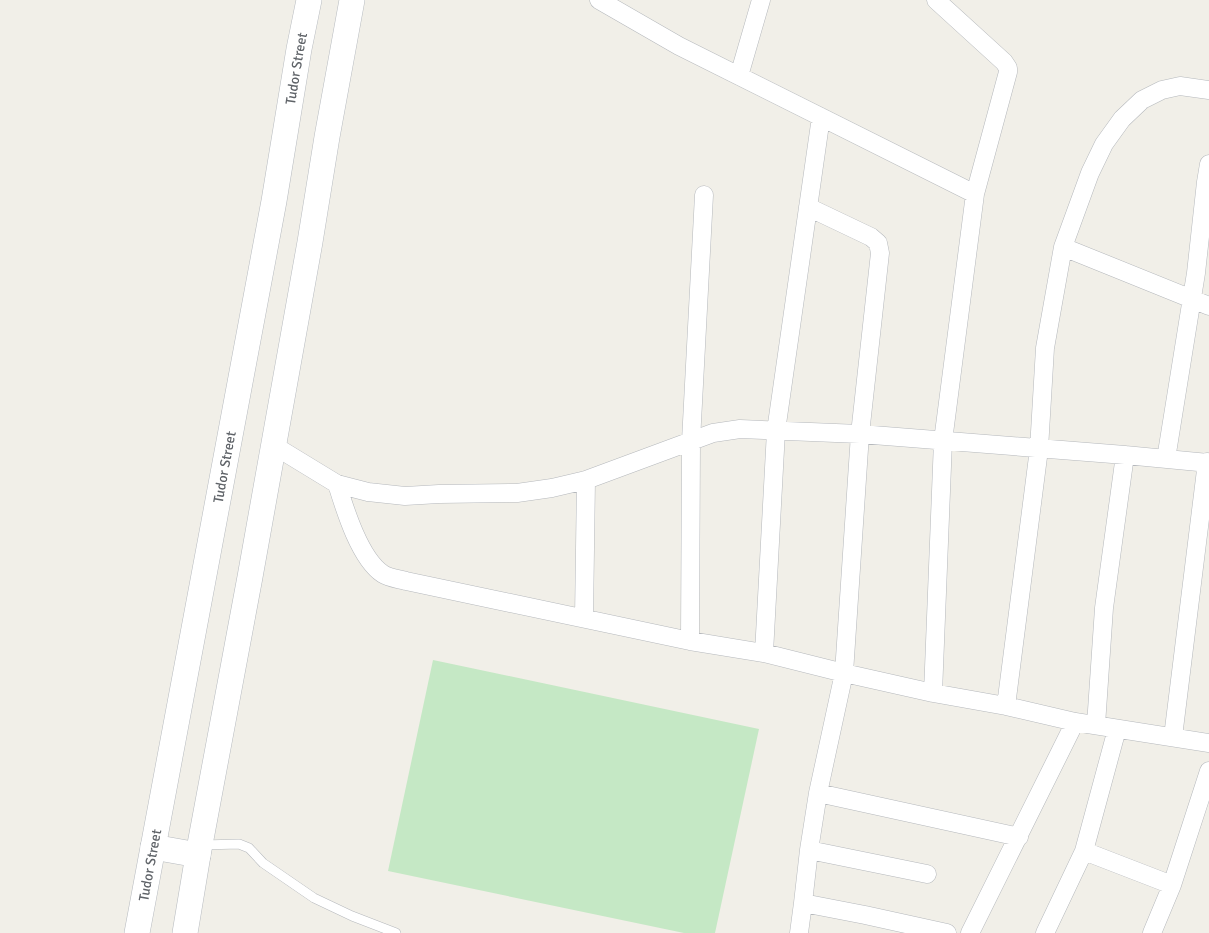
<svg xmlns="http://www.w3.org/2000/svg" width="1209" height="933" font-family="Signika,sans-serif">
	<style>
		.green { fill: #c5e8c5 }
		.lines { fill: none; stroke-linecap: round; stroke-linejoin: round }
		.lane-casing { stroke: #b5b8bc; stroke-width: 10 }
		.street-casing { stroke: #b5b8bc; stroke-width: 19 }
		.secondary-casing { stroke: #b6babf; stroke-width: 26 }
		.lane { stroke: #fff; stroke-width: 9 }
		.street { stroke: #fff; stroke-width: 18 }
		.secondary { stroke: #fff; stroke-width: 25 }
		.labels { text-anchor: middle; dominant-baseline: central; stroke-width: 5; stroke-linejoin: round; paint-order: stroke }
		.street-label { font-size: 14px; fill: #5f6368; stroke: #fff }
	</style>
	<rect width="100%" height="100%" fill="#f1efe8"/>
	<!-- green -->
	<path class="green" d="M433,660L759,729L715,933H684L388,871Z"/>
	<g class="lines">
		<!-- lane casing -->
		<g class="lane-casing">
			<path id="lane" d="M203,845L239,844L249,848L263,863L314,898L352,916L396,933"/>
		</g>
		<!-- street casing -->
		<g class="street-casing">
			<path id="street" d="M599,0L679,46L975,194
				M739,76L761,0
				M1063,247L1209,306
				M273,445L337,484L368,492L405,496L439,494L517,493L552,488L586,480L713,433L740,429L860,434L1125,455L1209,463
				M1166,459L1196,273L1206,182L1209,164
				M337,484C345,510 360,559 383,574C389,578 399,579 406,581L690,641L764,653L844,673L933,693L1006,706L1075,722L1209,743
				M584,618L586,480
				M690,641L691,441L704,195
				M764,653L776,431L821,117
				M933,693L943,441L975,194L1008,72V68L1004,62L936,0
				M1006,706L1039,449L1045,348L1063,247L1090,173L1104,144L1122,119L1142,100L1162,90L1180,86L1209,90
				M1096,725L1104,608L1125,455
				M1173,737L1207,462
				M818,793L1019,837
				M809,850L927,874
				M1084,851L1172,885
				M803,903L865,915L947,933
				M799,933L803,903L809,850L818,793L844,673L860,434L880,253L878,243L871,237L808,207
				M970,933L1075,722
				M1045,933L1084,851L1117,729
				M1152,933L1172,885L1209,771"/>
		</g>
		<!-- secondary casing -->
		<g class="secondary-casing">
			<g id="secondary">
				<path d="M153,847L198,855"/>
				<path id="s1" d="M137,933L274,201L299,49L309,0"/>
				<path d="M185,933L198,855L250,577L310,242L327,137L352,0"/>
			</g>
		</g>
		<!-- lane -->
		<use href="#lane" class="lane"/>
		<!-- street -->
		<use href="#street" class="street"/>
		<!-- secondary -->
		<use href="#secondary" class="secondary"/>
	</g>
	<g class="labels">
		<!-- street labels -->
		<g class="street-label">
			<text stroke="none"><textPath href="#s1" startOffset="879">Tudor Street</textPath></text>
			<text stroke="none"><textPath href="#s1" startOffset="474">Tudor Street</textPath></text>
			<text stroke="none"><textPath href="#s1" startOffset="69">Tudor Street</textPath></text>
		</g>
	</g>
</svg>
